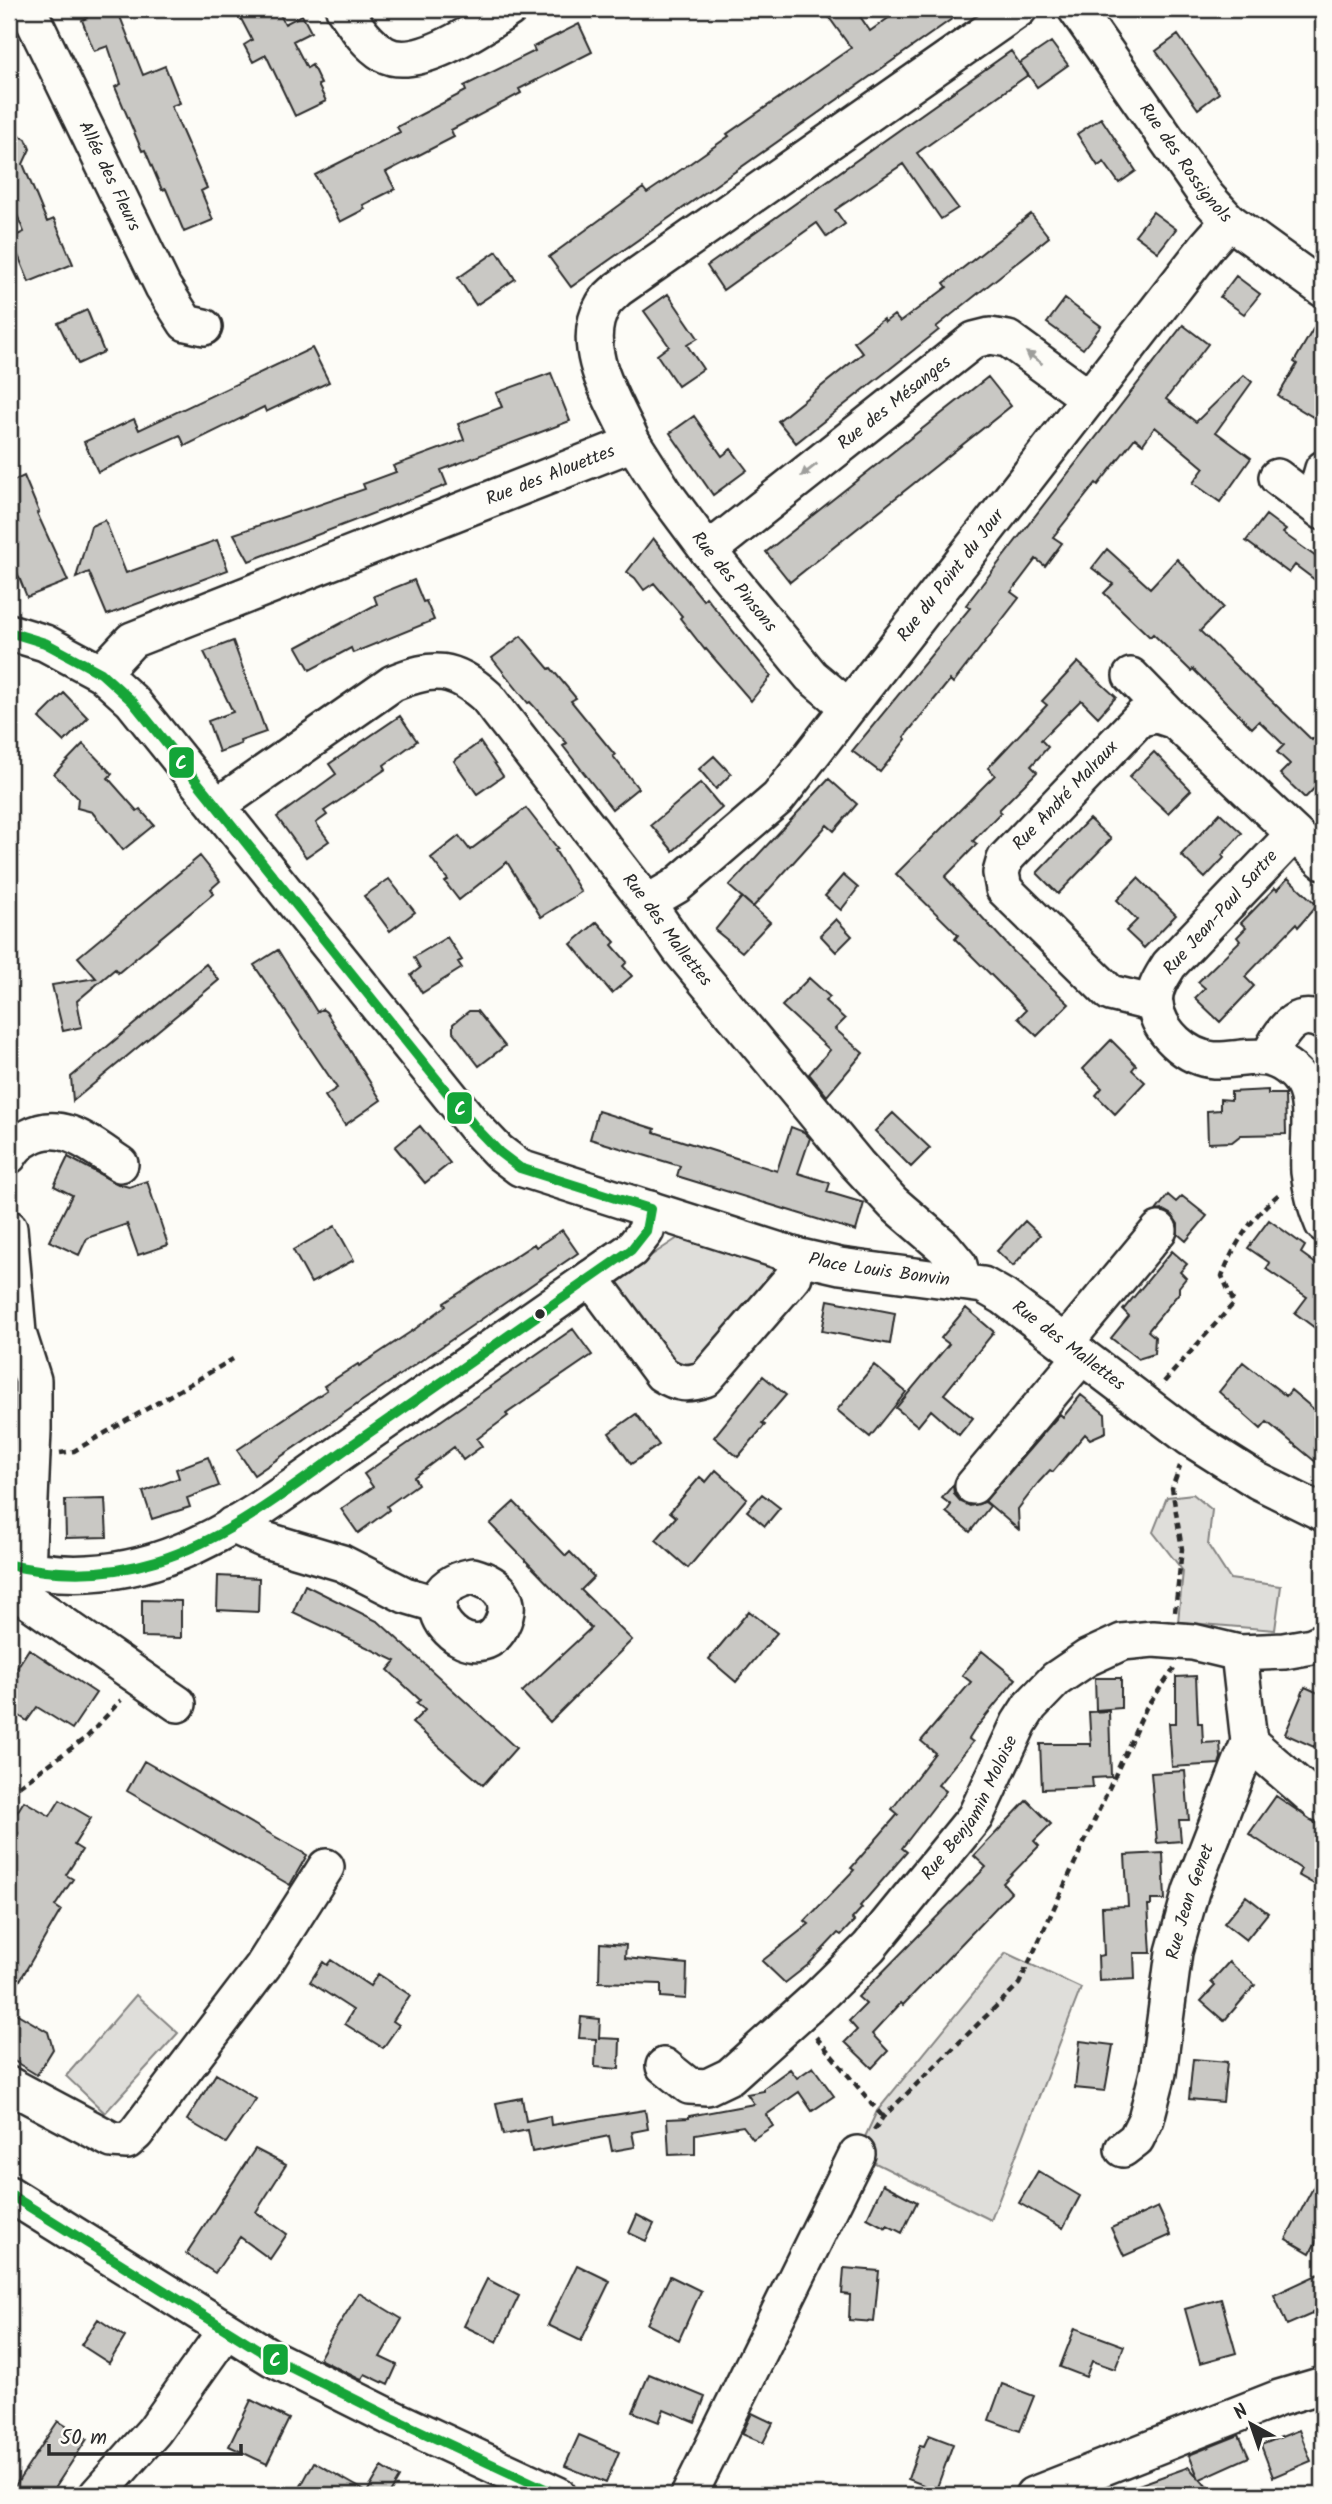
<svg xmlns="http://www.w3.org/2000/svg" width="1332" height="2504" font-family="Kalam,sans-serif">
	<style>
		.green { fill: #dfdeda; stroke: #858482; stroke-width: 2 }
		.building { fill: #c9c8c4; stroke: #2b2b2b; stroke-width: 2 }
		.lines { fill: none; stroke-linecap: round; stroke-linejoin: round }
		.minor-casing { stroke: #2b2b2b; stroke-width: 40 }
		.path { stroke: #2b2b2b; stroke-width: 4.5; stroke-dasharray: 7 5; stroke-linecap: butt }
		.minor { stroke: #fdfcf7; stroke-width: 35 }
		.bus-1-casing { stroke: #fdfcf7; stroke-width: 16 }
		.bus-1 { stroke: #13a538; stroke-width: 10 }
		.oneway { fill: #9e9e9b }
		.bus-dot { fill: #2b2b2b; stroke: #fdfcf7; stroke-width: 2.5 }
		.labels { text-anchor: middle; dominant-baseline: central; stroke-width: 5; stroke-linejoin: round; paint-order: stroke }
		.street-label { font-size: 18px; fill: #2b2b2b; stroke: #fdfcf7 }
		.line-badge { stroke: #fdfcf7; stroke-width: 2.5 }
		.badge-label { font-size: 19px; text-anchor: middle; font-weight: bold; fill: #fff }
	</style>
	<rect width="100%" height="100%" fill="#fdfcf7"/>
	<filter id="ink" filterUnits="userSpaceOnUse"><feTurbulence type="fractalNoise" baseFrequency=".0143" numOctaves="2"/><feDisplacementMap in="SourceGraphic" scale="14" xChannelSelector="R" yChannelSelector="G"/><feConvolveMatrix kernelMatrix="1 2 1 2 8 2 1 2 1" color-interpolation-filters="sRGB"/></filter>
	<g filter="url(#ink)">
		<!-- green -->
		<path class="green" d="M684,1234L768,1260L775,1268V1279L697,1368L683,1372L616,1292L617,1278Z
			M1193,1494L1212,1510L1208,1545L1230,1579L1281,1586L1275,1630L1178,1622L1183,1571L1153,1532L1167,1497Z
			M1006,1953L1081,1988L991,2220L857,2154L877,2111Z
			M136,1995L178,2033L105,2113L66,2076Z"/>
		<!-- building -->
		<path class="building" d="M83,9H117L143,75L165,66L180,103L171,106L207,188L201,191L213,220L184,232L166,189L162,190L145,150L142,151L115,87L121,84L108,46L94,51L82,20L87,18Z
			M255,9H277L285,24L302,15L311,32L293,41L307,68L312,65L321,84L318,85L326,101L295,116L266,55L253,62L244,45L252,40L240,17Z
			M823,9H855L870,31L901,9H966L571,287L549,257L643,188L647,193L672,176L729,136L727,134L851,48Z
			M579,24L592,52L519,89L521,93L451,130L454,137L386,172L395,189L363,205L365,209L340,222L315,175L400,132L397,127L466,91L464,86L535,51L533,47Z
			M1178,35L1219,93L1198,109L1156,51Z
			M1051,42L1068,65L1037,87L1020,63Z
			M1011,51L1028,75L917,153L958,208L941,219L903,164L835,210L845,224L827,237L817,223L723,290L707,266Z
			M1101,118L1136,171L1119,183L1104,162L1098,166L1077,134Z
			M9,131L26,139L30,149L23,164L47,222L54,219L73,264L29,282L11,238L24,232L9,195Z
			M1153,212L1176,229L1158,252L1135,235Z
			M1031,214L1049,237L936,327L939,330L910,353L796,443L778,421L863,353L854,342L883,319L885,322L894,315L900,322L947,287L944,283Z
			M497,251L515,279L476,305L458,278Z
			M1236,276L1260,294L1244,314L1220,297Z
			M668,294L698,338L687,345L703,369L678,386L657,355L669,346L644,311Z
			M1065,299L1101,326L1083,349L1047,323Z
			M87,310L104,352L78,364L58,323Z
			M1323,312V399L1313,417L1278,396L1297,364L1294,362Z
			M1183,325L1208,344L1166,399L1196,422L1244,375L1252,382L1216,432L1251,458L1220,502L1193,483L1204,468L1155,427L1143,444L1135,438L1098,485L1096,483L1053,537L1062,543L1045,566L1036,559L1011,592L1019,598L953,683L950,680L904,737L906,739L880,772L852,751L970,608L966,605Z
			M312,348L329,382L266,412L264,407L185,446L180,435L98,472L84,442L134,419L139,430Z
			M551,373L570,421L441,470L447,485L249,561L234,534L365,489L363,484L396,472L393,466L464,440L458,424L502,407L496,393Z
			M988,377L1011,406L790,582L766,552Z
			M694,416L722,456L731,449L747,470L713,495L670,433Z
			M24,476L39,512L37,513L68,581L27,597L9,552V483Z
			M1266,515L1286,530L1283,533L1323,562V586L1295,565L1289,573L1246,541Z
			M105,520L126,573L217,540L228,570L107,615L89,572L76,578L91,526Z
			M653,538L703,600L706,597L752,655L753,654L771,676L751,701L706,649L705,650L680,618L682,616L654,583L644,590L635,578L627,572Z
			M1107,549L1150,588L1177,559L1223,607L1200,631L1312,740L1323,729V779L1305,798L1280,774L1290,764L1277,752L1284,745L1259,721L1252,728L1193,669L1191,671L1153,634L1150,637L1104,593L1113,584L1092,568Z
			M414,580L423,602L426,601L434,620L353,653L351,648L310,670L297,647L377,604L374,596Z
			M521,636L549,669L551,668L576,698L571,701L615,755L613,756L638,788L612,809L563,746L567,743L530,702L528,703L492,658Z
			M233,641L266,732L240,741L241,744L219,752L208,721L233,712L204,652Z
			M1078,662L1116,697L1098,717L1081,700L1041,740L1048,747L1031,766L1037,772L999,810L1001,812L973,841L977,844L945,877L1014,952L1069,1004L1037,1036L1018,1018L1026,1010L955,939L958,935L896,874L995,775L988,768L1047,705L1042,701Z
			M64,693L88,718L64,742L39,718Z
			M400,716L417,741L384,765L386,769L324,811L327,815L316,823L329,841L306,857L277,817L336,774L329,764Z
			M480,742L503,776L477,794L454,761Z
			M83,744L112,774L108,778L137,811L140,809L154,825L123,850L92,812L77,808L78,798L54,774Z
			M1154,752L1191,790L1168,813L1129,777Z
			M714,756L731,774L716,789L699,769Z
			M829,779L857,804L834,831L827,825L753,907L729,886Z
			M701,783L722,808L673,851L651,825Z
			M526,808L558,849L555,850L581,892L541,917L507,862L459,900L445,882L448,880L431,858L459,836L470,850Z
			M1220,813L1242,833L1222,855L1224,858L1205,878L1181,855Z
			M1089,819L1111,839L1058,894L1037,873Z
			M200,856L220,881L211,889L214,893L118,973L115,969L77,1001L82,1027L63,1031L52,985L96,978L78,957Z
			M843,875L858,888L841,910L825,896Z
			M1138,878L1176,915L1144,948L1126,931L1137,920L1117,900Z
			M1288,878L1317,905L1298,927L1296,924L1245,977L1254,986L1220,1022L1195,998L1205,988L1198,982L1240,941L1237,937L1246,928L1241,923L1275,888L1277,890Z
			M389,879L415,912L390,931L364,896Z
			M742,897L770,922L742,952L715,930Z
			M836,919L852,936L836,952L820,935Z
			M597,922L615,942L612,945L627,962L623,966L632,976L612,993L571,944Z
			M447,937L462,960L458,962L462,968L422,993L411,975L420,968L414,957Z
			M278,950L317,1012L322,1009L326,1012L381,1100L345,1125L325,1096L337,1088L254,965Z
			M206,964L219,980L73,1101L71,1077Z
			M809,978L830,997L825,1001L845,1019L835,1029L863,1053L827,1096L809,1074L830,1050L782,1006Z
			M469,1011H477L505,1046L479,1066L453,1032V1024Z
			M1111,1040L1136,1065L1132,1070L1145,1082L1115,1114L1096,1095L1102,1088L1083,1069Z
			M1268,1090V1094H1285L1286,1134L1241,1135L1232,1142L1208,1143L1207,1111L1220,1110V1099L1231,1100V1092Z
			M598,1111L655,1129L654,1132L777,1171L791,1127L804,1132L810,1138L798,1173L830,1183L827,1192L864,1203L856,1231L677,1176L680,1166L590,1139Z
			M893,1113L930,1148L911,1167L875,1131Z
			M420,1126L450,1163L425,1183L395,1147Z
			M68,1157L118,1184L129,1187L147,1181L168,1245L138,1255L127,1224L87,1238L79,1255L49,1241L72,1195L54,1186Z
			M1168,1195L1176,1202L1182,1196L1207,1216L1186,1241L1178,1234V1224L1172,1215L1163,1210L1156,1211Z
			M1269,1220L1305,1246L1301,1253L1323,1269V1334L1295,1313L1307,1297L1266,1269L1270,1263L1248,1248Z
			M1025,1221L1040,1235L1013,1266L997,1251Z
			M335,1226L354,1260L311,1283L293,1250Z
			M562,1230L578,1253L254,1475L237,1450L327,1390L324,1386L358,1364L359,1366L415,1329L446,1306L444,1303L534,1244L536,1247Z
			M1172,1251L1187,1264L1180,1272L1186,1278L1179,1287V1293L1148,1331L1155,1337L1154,1354L1138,1359L1111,1338L1129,1316L1123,1310Z
			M828,1300L895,1313L890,1344L822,1331Z
			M966,1308L994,1332L944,1394L973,1418L959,1435L931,1410L918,1426L896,1408L949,1344L941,1338Z
			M573,1329L592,1355L506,1414L508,1416L477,1439L482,1446L463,1460L454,1447L414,1477L418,1484L387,1506L389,1510L358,1533L341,1509L373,1487L364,1474Z
			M1243,1362L1286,1396L1291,1390L1323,1417V1468L1267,1422L1261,1429L1219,1392Z
			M874,1365L906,1392L870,1437L837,1410Z
			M763,1376L786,1395L762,1423L765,1425L738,1457L714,1437Z
			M1081,1395L1105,1414L1106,1432L1090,1439L1085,1434L1053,1472L1050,1470L1039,1482L1018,1509L1019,1530L985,1501L1060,1414L1063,1417Z
			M636,1414L659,1445L631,1464L609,1433Z
			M208,1457L219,1486L187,1498L190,1507L152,1519L143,1492L179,1478L176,1469Z
			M716,1470L747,1498L688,1568L656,1540L676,1517L670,1512L700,1477L706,1482Z
			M953,1485L954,1494L961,1502L970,1506L985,1502L990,1506L970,1532L946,1512L951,1505L942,1498Z
			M762,1494L780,1508L765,1526L747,1511Z
			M105,1499L107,1537L66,1538L65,1500Z
			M514,1502L566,1556L570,1552L594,1577L581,1590L632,1640L550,1722L522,1692L591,1628L490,1524Z
			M218,1576L259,1578L258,1612L217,1610Z
			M305,1585L379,1622L516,1748L483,1785L412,1723L425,1710L416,1703L420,1700L388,1670L396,1661L293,1612Z
			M142,1600L181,1601V1638L142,1637Z
			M749,1611L777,1633L736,1682L709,1659Z
			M29,1649L96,1693L72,1729L37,1707L27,1721L9,1709V1680Z
			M982,1651L1016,1679L976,1728L969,1739L973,1742L938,1785L946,1791L902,1848L907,1852L860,1906L862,1908L852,1919L854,1921L841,1935L838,1933L808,1965L785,1983L762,1961L809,1924L805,1921L854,1870L851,1868L898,1814L892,1809L935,1753L921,1741L971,1682L962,1675Z
			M1196,1676L1198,1723H1202L1203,1743L1220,1742L1221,1758L1219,1764L1172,1767L1169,1723H1176V1677Z
			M1095,1678H1121V1708L1096,1710Z
			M1305,1687L1323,1695V1727L1314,1747L1285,1734Z
			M1109,1711L1111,1777L1092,1778L1093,1787L1042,1789L1040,1744H1091V1747L1089,1712Z
			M144,1761L307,1855L290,1885L127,1791Z
			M1185,1771L1189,1820H1179L1181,1841L1157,1843L1151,1773Z
			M1276,1796L1323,1828V1889L1298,1875L1301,1869L1249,1834Z
			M60,1800L91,1818L74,1845L82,1850L66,1875L73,1879L55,1906L61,1910L9,1999V1848L18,1833L9,1825L24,1801L50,1816Z
			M1027,1800L1051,1824L1034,1841L1039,1846L1003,1883L1011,1892L903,2005L901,2003L872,2034L888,2051L872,2068L845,2042L857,2030L849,2021L866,2004L858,1997L986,1867L974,1856Z
			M1163,1853L1165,1900H1151V1905H1148L1151,1953H1134L1135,1979L1099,1981L1098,1956L1104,1955L1102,1907L1128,1906L1125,1855Z
			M1246,1896L1268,1913L1246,1940L1224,1923Z
			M600,1943L626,1945L625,1958L687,1964L686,1999L661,1997V1984L599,1982Z
			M331,1960L370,1986L378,1974L410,1995L393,2021L399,2025L383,2048L345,2024L353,2010L310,1982L323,1962L327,1965Z
			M1229,1962L1255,1985L1224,2021L1201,2001L1215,1986L1211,1982Z
			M9,2009L48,2032L53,2049L37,2075L9,2058Z
			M581,2017L600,2019L599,2038L620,2039L619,2069L595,2067L596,2039L579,2038Z
			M1080,2041L1113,2045L1105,2091L1075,2088Z
			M1193,2059L1227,2062L1223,2102L1189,2099Z
			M813,2067L834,2096L812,2111L799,2092L766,2115L773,2126L753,2139L743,2126L695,2134V2154L669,2155L667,2119L689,2118V2116L754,2104L747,2094L764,2091V2088L790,2069L797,2078Z
			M216,2074L256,2099L226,2143L187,2120Z
			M522,2098L526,2121L550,2116L551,2125L645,2110L648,2129L632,2132L635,2147L612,2151L609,2136L532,2152L528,2130L503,2135L496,2103Z
			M255,2149L286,2165L256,2212L287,2234L270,2259L240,2237L215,2273L186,2254Z
			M1323,2169V2229L1310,2253L1286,2239Z
			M1038,2171L1080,2196L1063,2228L1019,2203Z
			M883,2184L917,2202L902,2233L887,2225L886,2228L867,2218Z
			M1158,2207L1171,2235L1124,2256L1111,2228Z
			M637,2215L654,2224L646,2241L629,2233Z
			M577,2265L610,2281L581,2341L548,2325Z
			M844,2268L879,2271L874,2322L849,2320L850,2295L842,2294Z
			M1323,2272V2307L1312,2312V2314L1287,2325L1274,2295Z
			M670,2276L701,2291L679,2340L647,2324Z
			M487,2279L519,2296L497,2342L464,2326Z
			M359,2293L402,2319L380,2357L397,2365L388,2385L365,2374L361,2380L319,2359L333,2334Z
			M1221,2299L1236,2353L1200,2363L1185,2309Z
			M98,2319L125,2337L109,2363L81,2345Z
			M1075,2328L1124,2346L1115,2369L1092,2361L1086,2377L1060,2367Z
			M649,2374L705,2397L695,2422L664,2409L659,2422L633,2412Z
			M1002,2384L1034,2396L1020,2431L989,2420Z
			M251,2400L289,2419L267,2464L229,2446Z
			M752,2413L773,2423L763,2443L742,2434Z
			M58,2421L87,2439L50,2495H9Z
			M1299,2430L1311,2461L1273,2477L1261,2445Z
			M579,2435L619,2452L606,2483L565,2466Z
			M929,2435L953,2444L936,2490L908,2479L920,2445L924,2446Z
			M1239,2435L1249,2457L1200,2479L1214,2495H1119V2492L1189,2467L1199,2479L1189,2455Z
			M314,2462L367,2492L382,2467L399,2478L389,2495H296Z"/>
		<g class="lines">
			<!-- minor casing -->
			<g class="minor-casing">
				<g id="minor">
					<path id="s1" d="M28,9L163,287L186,323L204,327"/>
					<path d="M344,9C355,25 366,43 384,54C416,72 482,27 509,9"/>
					<path id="s2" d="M1076,9L1207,197L1229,221L1323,289"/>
					<path id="s3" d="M633,443L667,496L708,551L811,676L848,707"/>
					<path d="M1323,469C1319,482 1314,495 1323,507"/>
					<path d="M1277,477L1323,512"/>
					<path id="s4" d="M708,551L974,340L990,336L1008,339L1089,398"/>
					<path id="s5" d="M9,632L45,643L101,673L132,701L475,1127L499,1152L520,1168L796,1256L840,1266L983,1285L1004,1297L1190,1438L1258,1481L1323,1513"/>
					<path id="s6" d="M101,673L132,640L633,443C615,403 577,348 603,305C606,299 613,294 618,289L1019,9"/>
					<path d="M1131,676L1175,721"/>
					<path id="s7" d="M217,806L393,683C434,666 454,667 487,697L647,903L680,950L857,1164L893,1203L944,1247L959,1265L963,1282"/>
					<path d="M1294,834L1169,965C1162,977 1152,990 1155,1005C1159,1032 1186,1058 1214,1060C1231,1061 1250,1055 1267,1058C1280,1060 1295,1071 1302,1082C1316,1104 1307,1146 1309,1172C1311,1189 1316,1208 1323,1224"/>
					<path id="s8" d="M647,903L676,886L778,798L1207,246L1229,221"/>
					<path id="s9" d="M1155,1004L1110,993L1004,889L1001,873L1005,859L1140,718L1157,715L1175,721L1323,861"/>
					<path d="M1268,1058C1279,1037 1293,1006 1323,1022"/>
					<path d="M9,1156C13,1148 21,1141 29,1137C62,1118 92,1146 120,1164"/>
					<path d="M9,1228L18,1333L33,1380V1430L27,1570"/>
					<path d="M591,1278L662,1374C678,1384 687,1385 705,1379L794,1276L796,1256"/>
					<path d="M1065,1343L1159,1230"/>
					<path d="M973,1486L1082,1356"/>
					<path d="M232,1525L265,1540L342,1563L405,1595L439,1605"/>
					<path d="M9,1565C68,1580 124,1575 180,1552C243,1527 301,1480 356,1442C448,1378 539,1314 631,1250L646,1231L650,1209"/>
					<path d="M473,1576C498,1583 515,1599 501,1626C475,1678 391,1593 473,1576Z"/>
					<path d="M9,1587L178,1704"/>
					<path d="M1249,1742L1319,1803"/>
					<path id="s10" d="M664,2066L689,2086L707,2087L730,2076L818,1997L869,1947L975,1817L1019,1723L1030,1706L1056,1679L1087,1658L1122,1642L1153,1639L1193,1642L1239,1653L1284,1651L1312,1646L1323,1641"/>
					<path d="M9,2085L112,2140L127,2141L136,2133L263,1966L326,1867"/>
					<path id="s11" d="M1123,2149L1136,2139L1146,2119L1158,2073L1174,1952L1191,1891L1249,1742L1239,1653"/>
					<path d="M9,2194L272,2358L392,2418L558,2495"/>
					<path d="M97,2495L154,2431L226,2330"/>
					<path d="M689,2495L857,2154"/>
					<path d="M1033,2495L1279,2398L1323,2385"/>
				</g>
			</g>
			<!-- path -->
			<path class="path" d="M1164,1382L1234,1303L1222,1276C1234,1244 1255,1212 1282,1192
				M60,1453L74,1451L233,1359
				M1175,1612L1182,1549L1172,1488L1180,1466
				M9,1793L87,1737L121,1700
				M816,2037L883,2117
				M874,2130L883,2117L1019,1984L1146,1708L1174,1669"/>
			<!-- minor -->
			<use href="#minor" class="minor"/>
			<!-- bus-1 casing -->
			<g class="bus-1-casing">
				<path id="bus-1" d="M9,632L45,643L101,673L132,701L475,1127L499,1152L520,1168L650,1209
					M9,1565C59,1576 107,1576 156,1561C231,1538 293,1486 356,1442C448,1378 539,1314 631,1250L646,1231L650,1209
					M9,2194L272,2358L392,2418L558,2495"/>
			</g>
			<!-- bus-1 -->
			<use href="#bus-1" class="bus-1"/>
		</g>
		<!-- one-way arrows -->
		<defs><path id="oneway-solid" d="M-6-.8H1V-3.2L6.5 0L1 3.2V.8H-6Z" transform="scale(1.75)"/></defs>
		<g class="oneway">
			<use href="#oneway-solid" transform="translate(1034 358) rotate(-144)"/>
			<use href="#oneway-solid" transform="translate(809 470) rotate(142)"/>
		</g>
	</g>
	<!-- markers -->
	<circle class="bus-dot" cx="540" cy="1314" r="6"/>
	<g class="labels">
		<!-- street labels -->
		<g class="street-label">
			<text stroke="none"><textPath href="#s2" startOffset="189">Rue des Rossignols</textPath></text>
			<text stroke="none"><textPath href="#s1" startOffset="186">Allée des Fleurs</textPath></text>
			<text stroke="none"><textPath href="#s4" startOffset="238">Rue des Mésanges</textPath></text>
			<text stroke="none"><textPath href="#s6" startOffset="495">Rue des Alouettes</textPath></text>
			<text stroke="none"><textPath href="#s8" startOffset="450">Rue du Point du Jour</textPath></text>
			<text stroke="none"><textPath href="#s3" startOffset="172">Rue des Pinsons</textPath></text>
			<text stroke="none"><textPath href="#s9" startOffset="313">Rue André Malraux</textPath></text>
			<text transform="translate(1221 913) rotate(-48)">Rue Jean-Paul Sartre</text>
			<text stroke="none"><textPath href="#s7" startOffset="612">Rue des Mallettes</textPath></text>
			<text stroke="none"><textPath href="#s5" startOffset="1125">Place Louis Bonvin</textPath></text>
			<text stroke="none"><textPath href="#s5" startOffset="1335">Rue des Mallettes</textPath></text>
			<text stroke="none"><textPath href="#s10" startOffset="438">Rue Benjamin Moloise</textPath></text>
			<text stroke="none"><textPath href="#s11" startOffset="261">Rue Jean Genet</textPath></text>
		</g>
	</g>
	<g class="line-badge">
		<rect x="168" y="746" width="27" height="33" rx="7" fill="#13a538"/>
		<rect x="446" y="1091" width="27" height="34" rx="7" fill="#13a538"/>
		<rect x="262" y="2343" width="27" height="33" rx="7" fill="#13a538"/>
	</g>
	<g class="badge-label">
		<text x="181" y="769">C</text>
		<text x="460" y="1115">C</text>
		<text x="275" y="2366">C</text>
	</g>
	<!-- margin -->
	<rect width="1332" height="2504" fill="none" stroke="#fdfcf7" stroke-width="35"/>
	<rect x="18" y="18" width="1297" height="2469" fill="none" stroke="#2b2b2b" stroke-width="2.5" filter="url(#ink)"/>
	<!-- north arrow -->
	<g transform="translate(1251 2424) rotate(320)" stroke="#fdfcf7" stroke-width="5" paint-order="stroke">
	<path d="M0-5L12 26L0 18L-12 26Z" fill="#2b2b2b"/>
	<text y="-10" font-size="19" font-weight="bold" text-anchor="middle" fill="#2b2b2b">N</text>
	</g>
	<!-- scale -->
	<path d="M49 2444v10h192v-10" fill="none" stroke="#2b2b2b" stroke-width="3.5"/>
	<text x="60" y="2444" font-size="21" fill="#2b2b2b" stroke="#fdfcf7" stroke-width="5" paint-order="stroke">50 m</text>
</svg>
